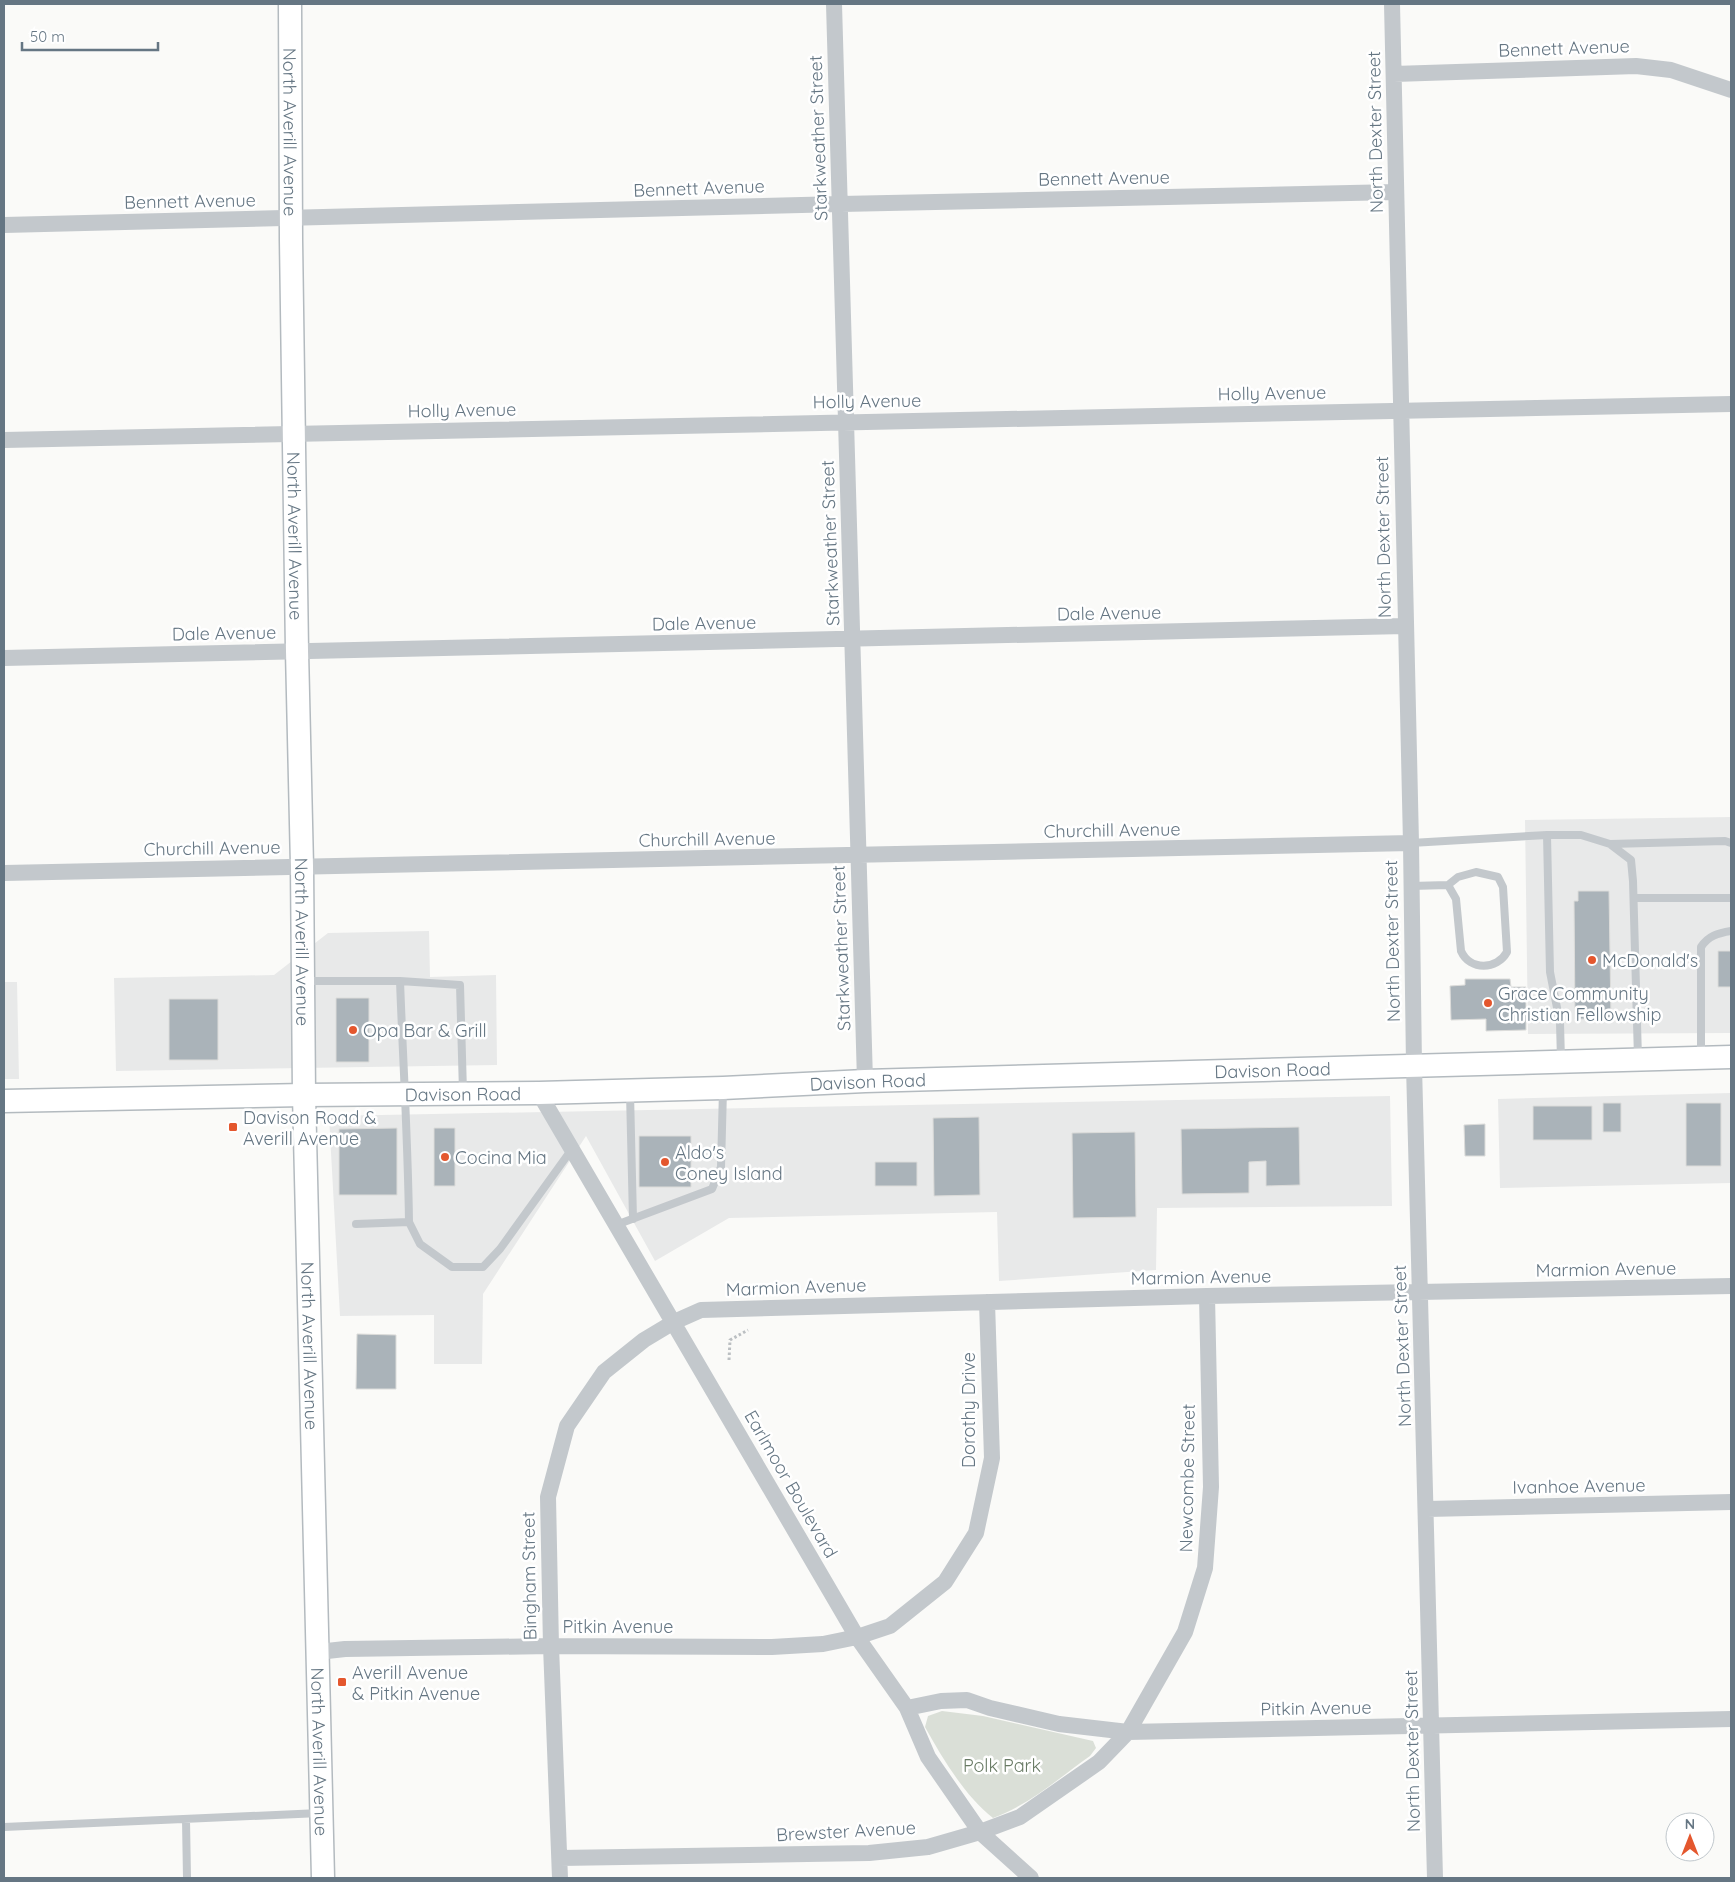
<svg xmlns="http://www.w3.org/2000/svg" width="1735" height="1882" font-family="Quicksand,sans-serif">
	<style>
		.built { fill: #e8e9e9 }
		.green { fill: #dadfd7 }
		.building { fill: #aab3b9; stroke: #dcdcda }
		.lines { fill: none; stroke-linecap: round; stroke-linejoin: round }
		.secondary-casing { stroke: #b3babf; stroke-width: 25 }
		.path { stroke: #bbbfc2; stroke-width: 3; stroke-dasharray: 2.5 2.5; stroke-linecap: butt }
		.lane { stroke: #c3c8cc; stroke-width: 8 }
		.street { stroke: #c3c8cc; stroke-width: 16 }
		.secondary { stroke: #fff; stroke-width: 22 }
		.poi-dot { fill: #e4572e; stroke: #fff; stroke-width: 2 }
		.labels { text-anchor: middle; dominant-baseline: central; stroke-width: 5; stroke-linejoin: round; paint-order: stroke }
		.street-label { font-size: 18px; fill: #657683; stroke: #fff }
		.poi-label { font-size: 18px; fill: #657683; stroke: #fff; text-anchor: start }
		.park-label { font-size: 18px; fill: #687a64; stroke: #fff }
	</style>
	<rect width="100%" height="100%" fill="#fafaf8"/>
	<!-- built -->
	<path class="built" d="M1731,817V1033L1528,1034L1525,820Z
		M429,931L430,977L496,975L497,1065L116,1071L114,978L274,975L328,933Z
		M4,982H17L19,1079H4Z
		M1731,1093V1183L1500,1188L1498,1099Z
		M1390,1096L1392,1206L1157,1208L1156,1270L999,1281L997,1212L729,1218L655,1261L586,1136L483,1294L482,1364H434V1315L340,1316L329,1116Z"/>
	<!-- green -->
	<path class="green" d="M942,1711L983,1716L1093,1741L1096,1748L1090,1756C1059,1778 1029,1805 993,1818C964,1795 943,1759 925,1727L928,1716Z"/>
	<!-- building -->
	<path class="building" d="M1578,891H1609L1611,1019H1575L1574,901H1578Z
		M1718,951H1731V987H1718Z
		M1465,979H1510L1511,987H1526V1030L1486,1031V1019L1451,1020L1450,986L1465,985Z
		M336,998H369V1062H336Z
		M169,999H218V1060H169Z
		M1603,1103H1621V1132H1603Z
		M1686,1103H1721V1166H1686Z
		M1533,1106H1592V1140H1533Z
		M979,1117L980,1195L934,1196L933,1118Z
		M1485,1124V1156H1465L1464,1125Z
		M1299,1127L1300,1185L1266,1186V1161L1249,1162V1193L1182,1194L1181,1129Z
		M397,1128V1195H339V1129Z
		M434,1128H455V1186H434Z
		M1135,1132L1136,1217L1073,1218L1072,1133Z
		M639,1136H691V1187H639Z
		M875,1162H917V1186H875Z
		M357,1334L396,1335V1389H356Z"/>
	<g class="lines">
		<!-- secondary casing -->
		<g class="secondary-casing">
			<g id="secondary">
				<path id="s1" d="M290,4L291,240L297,651L302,866L304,1095L323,1878"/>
				<path id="s2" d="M4,1101L304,1095L539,1093L723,1088L865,1081L1731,1057"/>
			</g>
		</g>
		<!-- path -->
		<path class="path" d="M729,1360L730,1340L748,1330"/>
		<!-- lane -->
		<path class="lane" d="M1547,835L1550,972L1560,1023L1561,1060
			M1411,843L1547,835H1581L1610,844L1631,860L1633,881L1638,1058
			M1610,844L1725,841L1731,843
			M1411,886L1448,885L1458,877L1476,872L1498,877L1503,887L1507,952C1497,970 1470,971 1461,951L1456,899L1448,885
			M1634,898H1731
			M305,981H400
			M1701,1056V947C1708,936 1718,933 1731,931
			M630,1093L633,1219
			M409,1222L420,1244L452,1267H483L500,1249L572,1149
			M356,1224L409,1222C408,1142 403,1062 400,981L460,985L463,1092
			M616,1225L712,1189L721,1167L723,1090
			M186,1820L187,1878
			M4,1827L320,1813"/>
		<!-- street -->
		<path class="street" d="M834,4L865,1081
			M1392,4L1411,843L1414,1066L1435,1878
			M1394,74L1636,66L1671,70L1731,90
			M4,225L841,204L1396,192
			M4,440L1731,404
			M4,658L1405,626
			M4,873L1411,843
			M539,1093L857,1637L907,1708L928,1757L980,1832L1031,1878
			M1427,1509L1731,1502
			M318,1652L345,1649L551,1646L772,1647L823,1644L857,1637L890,1626L945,1582L976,1533L992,1458L987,1302
			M907,1708L941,1701L967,1700L990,1708L1059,1724L1128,1732L1731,1719
			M560,1858L869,1853L928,1847L980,1832L1020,1817L1099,1762L1128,1732L1185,1632L1205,1568L1211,1487L1207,1296
			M560,1878L551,1646L548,1497L567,1426L604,1372L644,1340L674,1322L701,1310L1207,1296L1731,1286"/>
		<!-- secondary -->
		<use href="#secondary" class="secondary"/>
	</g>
	<!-- markers -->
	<g class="poi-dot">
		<circle cx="1592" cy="960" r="5"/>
		<circle cx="1488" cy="1003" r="5"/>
		<circle cx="353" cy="1030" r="5"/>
		<rect x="228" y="1122" width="10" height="10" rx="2.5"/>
		<circle cx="445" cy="1157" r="5"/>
		<circle cx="665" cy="1162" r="5"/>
		<rect x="337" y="1677" width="10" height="10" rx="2.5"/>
	</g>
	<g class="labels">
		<!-- street labels -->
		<g class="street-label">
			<text transform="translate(1564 48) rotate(-2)">Bennett Avenue</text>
			<text stroke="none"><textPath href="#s1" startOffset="128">North Averill Avenue</textPath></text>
			<text transform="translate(1375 132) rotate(-91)">North Dexter Street</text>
			<text transform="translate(818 138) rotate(-92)">Starkweather Street</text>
			<text transform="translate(1104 178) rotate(-1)">Bennett Avenue</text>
			<text transform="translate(699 188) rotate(-2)">Bennett Avenue</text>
			<text transform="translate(190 201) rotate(-1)">Bennett Avenue</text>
			<text transform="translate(1272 393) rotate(-1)">Holly Avenue</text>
			<text transform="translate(867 401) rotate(-1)">Holly Avenue</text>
			<text transform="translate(462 410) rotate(-1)">Holly Avenue</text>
			<text stroke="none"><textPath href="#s1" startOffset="532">North Averill Avenue</textPath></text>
			<text transform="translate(1383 537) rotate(-91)">North Dexter Street</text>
			<text transform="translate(830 543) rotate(-92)">Starkweather Street</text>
			<text transform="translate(1109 613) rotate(-1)">Dale Avenue</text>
			<text transform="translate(704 623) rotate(-1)">Dale Avenue</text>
			<text transform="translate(224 633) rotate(-1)">Dale Avenue</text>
			<text transform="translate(1112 830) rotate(-1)">Churchill Avenue</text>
			<text transform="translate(707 839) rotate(-1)">Churchill Avenue</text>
			<text transform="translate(212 848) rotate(-1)">Churchill Avenue</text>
			<text stroke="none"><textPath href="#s1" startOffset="938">North Averill Avenue</textPath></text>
			<text transform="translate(1392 941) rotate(-91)">North Dexter Street</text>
			<text transform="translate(841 948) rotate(-92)">Starkweather Street</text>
			<text stroke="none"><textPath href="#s2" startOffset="1269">Davison Road</textPath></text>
			<text stroke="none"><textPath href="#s2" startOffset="864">Davison Road</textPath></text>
			<text stroke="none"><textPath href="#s2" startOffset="459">Davison Road</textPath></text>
			<text transform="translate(1606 1269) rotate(-1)">Marmion Avenue</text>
			<text transform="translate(1201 1277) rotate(-1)">Marmion Avenue</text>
			<text transform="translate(796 1287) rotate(-2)">Marmion Avenue</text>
			<text stroke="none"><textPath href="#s1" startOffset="1342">North Averill Avenue</textPath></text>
			<text transform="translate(1402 1346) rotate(-92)">North Dexter Street</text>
			<text transform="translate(968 1410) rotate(-90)">Dorothy Drive</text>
			<text transform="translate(1187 1478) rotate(-89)">Newcombe Street</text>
			<text transform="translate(791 1484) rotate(60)">Earlmoor Boulevard</text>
			<text transform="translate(1579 1486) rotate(-1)">Ivanhoe Avenue</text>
			<text transform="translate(529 1576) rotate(-91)">Bingham Street</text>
			<text x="618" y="1626">Pitkin Avenue</text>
			<text transform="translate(1316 1708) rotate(-1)">Pitkin Avenue</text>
			<text stroke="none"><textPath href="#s1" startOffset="1748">North Averill Avenue</textPath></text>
			<text transform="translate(1412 1751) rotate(-91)">North Dexter Street</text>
			<text transform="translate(846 1831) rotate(-3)">Brewster Avenue</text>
		</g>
		<!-- poi labels -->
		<g class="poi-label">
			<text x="1602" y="960">McDonald's</text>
			<text x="1498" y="993">Grace Community<tspan x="1498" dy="21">Christian Fellowship</tspan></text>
			<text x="363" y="1030">Opa Bar &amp; Grill</text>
			<text x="243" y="1117">Davison Road &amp;<tspan x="243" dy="21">Averill Avenue</tspan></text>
			<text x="675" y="1152">Aldo's<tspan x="675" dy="21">Coney Island</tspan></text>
			<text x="455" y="1157">Cocina Mia</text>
			<text x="352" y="1672">Averill Avenue<tspan x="352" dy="21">&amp; Pitkin Avenue</tspan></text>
		</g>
		<!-- park labels -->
		<g class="park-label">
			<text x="1002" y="1765">Polk Park</text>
		</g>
	</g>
	<!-- border -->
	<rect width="1735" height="1882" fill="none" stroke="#657683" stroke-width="10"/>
	<!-- north arrow -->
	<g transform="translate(1690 1837)"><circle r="24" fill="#ffffff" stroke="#c1c8cd"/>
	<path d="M0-4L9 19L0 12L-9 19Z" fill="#e4572e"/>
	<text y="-8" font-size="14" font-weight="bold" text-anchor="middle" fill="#657683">N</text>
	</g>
	<!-- scale -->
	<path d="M22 42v8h136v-8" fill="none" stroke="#657683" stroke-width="2.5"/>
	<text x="30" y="42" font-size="15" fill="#657683" stroke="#ffffff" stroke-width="4" paint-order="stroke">50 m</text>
</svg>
